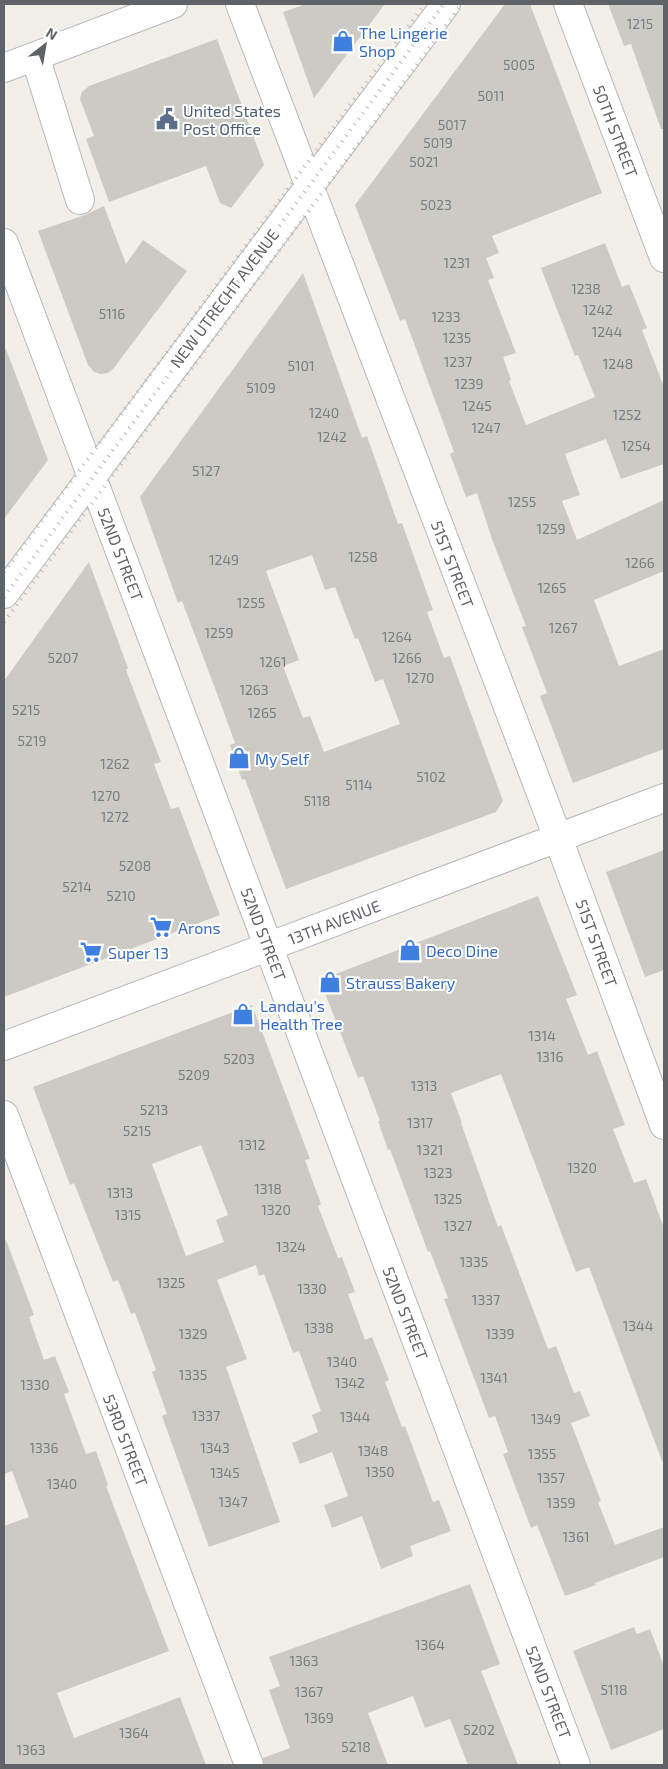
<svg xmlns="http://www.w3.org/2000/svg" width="668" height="1769" font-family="'Exo 2',sans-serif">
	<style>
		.building { fill: #cccac5; fill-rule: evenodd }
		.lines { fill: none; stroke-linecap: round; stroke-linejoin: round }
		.minor-casing { stroke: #b5b8bc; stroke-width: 30 }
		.minor { stroke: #fff; stroke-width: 28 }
		.rail { stroke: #b6b7b8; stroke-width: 4; stroke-dasharray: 1 6; stroke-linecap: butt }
		.labels { text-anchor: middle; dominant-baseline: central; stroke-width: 4; stroke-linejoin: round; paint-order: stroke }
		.number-label { font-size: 14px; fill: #7a7d7f }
		.shop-label { font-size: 16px; fill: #366cbe; stroke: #fff; text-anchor: start }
		.service-label { font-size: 16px; fill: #4e5e75; stroke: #fff; text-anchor: start }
		.street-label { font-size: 16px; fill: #5f6368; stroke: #fff }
	</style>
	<rect width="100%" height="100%" fill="#f1efe8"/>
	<!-- building -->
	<path class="building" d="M306,4H385L314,98L283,12Z
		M505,4H530L602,193L492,236L499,253L486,258L494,278L488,280L516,353L503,357L511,380L509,381L526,425L595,397L578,355L575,356L541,268L605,243L622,287L629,284L647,328L642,330L664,387V464L621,479L606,439L565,454L580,495L562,501L577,540L664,500V571L594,600L619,666L664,649V749L573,783L540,696L547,693L522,627L526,626L493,542L477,493L466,497L450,454L454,452L405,319L400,321L355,205Z
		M608,4H664V129H661L631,44L624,46Z
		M217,39L264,165L231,208L220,203L206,166L109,202L86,139L94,136L80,99L82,92L89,86Z
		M104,206L126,264L143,240L187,271L113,369L108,373L101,374L94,372L88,365L38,231L85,215Z
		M303,273L362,438L367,436L398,524L402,523L433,610L427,612L444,658L450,656L503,801L496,812L286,889L245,779L242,780L230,745L235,743L216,691L182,601L178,603L140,497ZM312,555L325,590L335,587L355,639L358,638L375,682L383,679L400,724L324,752L310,716L303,718L283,666L299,660L266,571Z
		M4,349H6L48,460L4,519Z
		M89,562L128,668L126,670L161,762L154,764L171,809L179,807L220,915L4,997V681Z
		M664,850V970L645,977L606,872Z
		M538,896L577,995L566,999L588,1055L597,1051L625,1125L613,1129L634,1183L646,1179L664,1228V1461H662L589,1267L576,1272L501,1074L451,1093L462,1123H461L498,1227L501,1225L548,1349L556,1346L574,1393L580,1391L590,1416L571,1423L601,1501L598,1502L615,1545L664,1527V1557L595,1583L596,1585L565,1596L537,1525L531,1528L503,1454L508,1452L495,1416L489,1418L444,1299L448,1298L430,1251L428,1252L390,1149L388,1150L378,1121H380L363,1076L358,1078L320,980Z
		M252,1005L310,1159L305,1160L321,1204L318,1206L338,1258L342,1257L355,1292L348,1294L365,1340L372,1337L389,1380L385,1382L402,1427L405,1426L433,1502L439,1500L451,1531L410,1546L413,1556L381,1569L362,1516L332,1528L324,1505L348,1496L332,1452L300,1464L292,1443L318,1432L312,1415L321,1411L299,1351L293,1353L264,1274L259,1276L256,1265L217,1280L247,1359L226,1367L280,1522L209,1547L162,1416L167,1414L152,1372L156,1370L135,1313L131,1314L118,1280L113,1282L74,1183L70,1185L33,1087ZM201,1145L228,1215L216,1220L224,1242L186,1256L152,1164Z
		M4,1240H6L34,1315L29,1317L44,1360L55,1356L69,1392L64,1394L86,1454L96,1451L108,1485L106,1486L169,1651L57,1693L74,1738L180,1697L206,1765H4V1526L29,1517L12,1471L4,1474Z
		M470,1584L500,1664L481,1671L518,1765H468L450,1719L425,1728L413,1696L368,1713L388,1765H264L263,1758L290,1748L269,1690L280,1686L269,1657Z
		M634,1627L637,1634L650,1629L664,1666V1729L611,1750L573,1651Z"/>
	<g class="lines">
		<!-- minor casing -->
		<g class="minor-casing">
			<path id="minor" d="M240,4L558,838L664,1125
				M568,4L664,258
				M35,56L80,200
				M4,68L173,4
				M4,243L576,1765
				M4,594L446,4
				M4,1046L664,798
				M4,1115L249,1765"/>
		</g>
		<!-- minor -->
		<use href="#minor" class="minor"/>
		<!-- rail -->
		<path class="rail" d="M4,572L425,4
			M4,597L444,4
			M4,622L462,4"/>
	</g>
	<!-- icons -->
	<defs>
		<g id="shop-bare" transform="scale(1.725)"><path d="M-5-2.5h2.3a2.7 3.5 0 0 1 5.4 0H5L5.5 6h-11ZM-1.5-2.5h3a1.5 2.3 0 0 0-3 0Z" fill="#3f7fe0" stroke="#fff" stroke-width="2.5" paint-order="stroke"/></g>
		<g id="civic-bare" transform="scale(1.725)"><path d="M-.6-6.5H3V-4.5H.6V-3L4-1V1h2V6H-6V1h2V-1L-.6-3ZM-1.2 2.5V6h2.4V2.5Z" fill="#5c6f8a" stroke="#fff" stroke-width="2.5" paint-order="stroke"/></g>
		<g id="supermarket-bare" transform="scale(1.725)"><path d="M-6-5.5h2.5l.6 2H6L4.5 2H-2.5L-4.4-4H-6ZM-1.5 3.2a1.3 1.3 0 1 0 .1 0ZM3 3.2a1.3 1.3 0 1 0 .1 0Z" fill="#3f7fe0" stroke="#fff" stroke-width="2.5" paint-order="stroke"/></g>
	</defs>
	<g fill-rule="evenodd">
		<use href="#shop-bare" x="343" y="41"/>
		<use href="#civic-bare" x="167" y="119"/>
		<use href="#shop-bare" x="239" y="758"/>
		<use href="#supermarket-bare" x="161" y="927"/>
		<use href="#shop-bare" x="410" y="950"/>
		<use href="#supermarket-bare" x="91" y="952"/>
		<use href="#shop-bare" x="330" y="982"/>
		<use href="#shop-bare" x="243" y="1014"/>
	</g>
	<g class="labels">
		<!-- number labels -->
		<g class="number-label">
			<text x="640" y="23">1215</text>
			<text x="519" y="64">5005</text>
			<text x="491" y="95">5011</text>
			<text x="452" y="124">5017</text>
			<text x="438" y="142">5019</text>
			<text x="424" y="161">5021</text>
			<text x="436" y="204">5023</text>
			<text x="457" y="262">1231</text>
			<text x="586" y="288">1238</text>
			<text x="598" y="309">1242</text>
			<text x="112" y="313">5116</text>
			<text x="446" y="316">1233</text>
			<text x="607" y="331">1244</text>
			<text x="457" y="337">1235</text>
			<text x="458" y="361">1237</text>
			<text x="618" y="363">1248</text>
			<text x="301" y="365">5101</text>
			<text x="469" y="383">1239</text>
			<text x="261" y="387">5109</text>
			<text x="477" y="405">1245</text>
			<text x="324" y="412">1240</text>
			<text x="627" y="414">1252</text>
			<text x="486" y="427">1247</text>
			<text x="332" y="436">1242</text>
			<text x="636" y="445">1254</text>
			<text x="206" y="470">5127</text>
			<text x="522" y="501">1255</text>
			<text x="551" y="528">1259</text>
			<text x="363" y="556">1258</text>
			<text x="224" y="559">1249</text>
			<text x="640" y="562">1266</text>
			<text x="552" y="587">1265</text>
			<text x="251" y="602">1255</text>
			<text x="563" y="627">1267</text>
			<text x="219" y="632">1259</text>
			<text x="397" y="636">1264</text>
			<text x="63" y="657">5207</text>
			<text x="407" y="657">1266</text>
			<text x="273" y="661">1261</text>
			<text x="420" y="677">1270</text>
			<text x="254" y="689">1263</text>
			<text x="26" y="709">5215</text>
			<text x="262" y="712">1265</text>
			<text x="32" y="740">5219</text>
			<text x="115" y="763">1262</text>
			<text x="431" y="776">5102</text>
			<text x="359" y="784">5114</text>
			<text x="106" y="795">1270</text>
			<text x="317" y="800">5118</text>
			<text x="115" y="816">1272</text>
			<text x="135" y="865">5208</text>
			<text x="77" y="886">5214</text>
			<text x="121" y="895">5210</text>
			<text x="542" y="1035">1314</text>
			<text x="550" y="1056">1316</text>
			<text x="239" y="1058">5203</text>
			<text x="194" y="1074">5209</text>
			<text x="424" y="1085">1313</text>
			<text x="154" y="1109">5213</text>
			<text x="420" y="1122">1317</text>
			<text x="137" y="1130">5215</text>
			<text x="252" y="1144">1312</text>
			<text x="430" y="1149">1321</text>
			<text x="582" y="1167">1320</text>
			<text x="438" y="1172">1323</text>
			<text x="268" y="1188">1318</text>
			<text x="120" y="1192">1313</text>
			<text x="448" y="1198">1325</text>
			<text x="276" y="1209">1320</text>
			<text x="128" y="1214">1315</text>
			<text x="458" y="1225">1327</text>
			<text x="291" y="1246">1324</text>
			<text x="474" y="1261">1335</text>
			<text x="171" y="1282">1325</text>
			<text x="312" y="1288">1330</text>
			<text x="486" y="1299">1337</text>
			<text x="638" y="1325">1344</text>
			<text x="319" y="1327">1338</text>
			<text x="193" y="1333">1329</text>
			<text x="500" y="1333">1339</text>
			<text x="342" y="1361">1340</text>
			<text x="193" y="1374">1335</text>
			<text x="494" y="1377">1341</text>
			<text x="350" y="1382">1342</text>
			<text x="35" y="1384">1330</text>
			<text x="206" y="1415">1337</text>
			<text x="355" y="1416">1344</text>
			<text x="546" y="1418">1349</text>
			<text x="44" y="1447">1336</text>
			<text x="215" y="1447">1343</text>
			<text x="373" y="1450">1348</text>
			<text x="542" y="1453">1355</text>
			<text x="380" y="1471">1350</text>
			<text x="225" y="1472">1345</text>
			<text x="551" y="1477">1357</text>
			<text x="62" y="1483">1340</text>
			<text x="233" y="1501">1347</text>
			<text x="561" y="1502">1359</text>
			<text x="576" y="1536">1361</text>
			<text x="430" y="1644">1364</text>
			<text x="304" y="1660">1363</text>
			<text x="614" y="1689">5118</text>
			<text x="309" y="1691">1367</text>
			<text x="319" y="1717">1369</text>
			<text x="479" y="1729">5202</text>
			<text x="134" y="1732">1364</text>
			<text x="356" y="1746">5218</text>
			<text x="31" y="1749">1363</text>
		</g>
		<!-- shop labels -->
		<g class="shop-label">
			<text x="359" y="32">The Lingerie<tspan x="359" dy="18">Shop</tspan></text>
			<text x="255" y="758">My Self</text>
			<text x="178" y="927">Arons</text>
			<text x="426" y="950">Deco Dine</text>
			<text x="108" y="952">Super 13</text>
			<text x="346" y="982">Strauss Bakery</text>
			<text x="260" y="1005">Landau's<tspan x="260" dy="18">Health Tree</tspan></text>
		</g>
		<!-- service labels -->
		<g class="service-label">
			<text x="183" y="110">United States<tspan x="183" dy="18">Post Office</tspan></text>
		</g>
		<!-- street labels -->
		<g class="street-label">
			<text transform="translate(616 131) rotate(69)">50TH STREET</text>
			<text transform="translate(224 298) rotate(-53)">NEW UTRECHT AVENUE</text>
			<text transform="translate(121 554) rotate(69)">52ND STREET</text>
			<text transform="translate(453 564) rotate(69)">51ST STREET</text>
			<text transform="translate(334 922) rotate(-21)">13TH AVENUE</text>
			<text transform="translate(264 934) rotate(69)">52ND STREET</text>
			<text transform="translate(597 943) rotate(70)">51ST STREET</text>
			<text transform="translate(406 1313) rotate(69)">52ND STREET</text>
			<text transform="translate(126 1440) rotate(69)">53RD STREET</text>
			<text transform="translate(549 1692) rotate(69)">52ND STREET</text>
		</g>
	</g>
	<!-- border -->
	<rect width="668" height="1769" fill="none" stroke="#5f6368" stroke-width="10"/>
	<!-- north arrow -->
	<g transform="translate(45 45) rotate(31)" stroke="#ffffff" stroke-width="4" paint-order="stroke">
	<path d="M0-4L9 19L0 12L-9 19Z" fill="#5f6368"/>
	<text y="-8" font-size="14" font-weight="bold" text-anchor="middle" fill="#5f6368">N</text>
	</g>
</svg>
